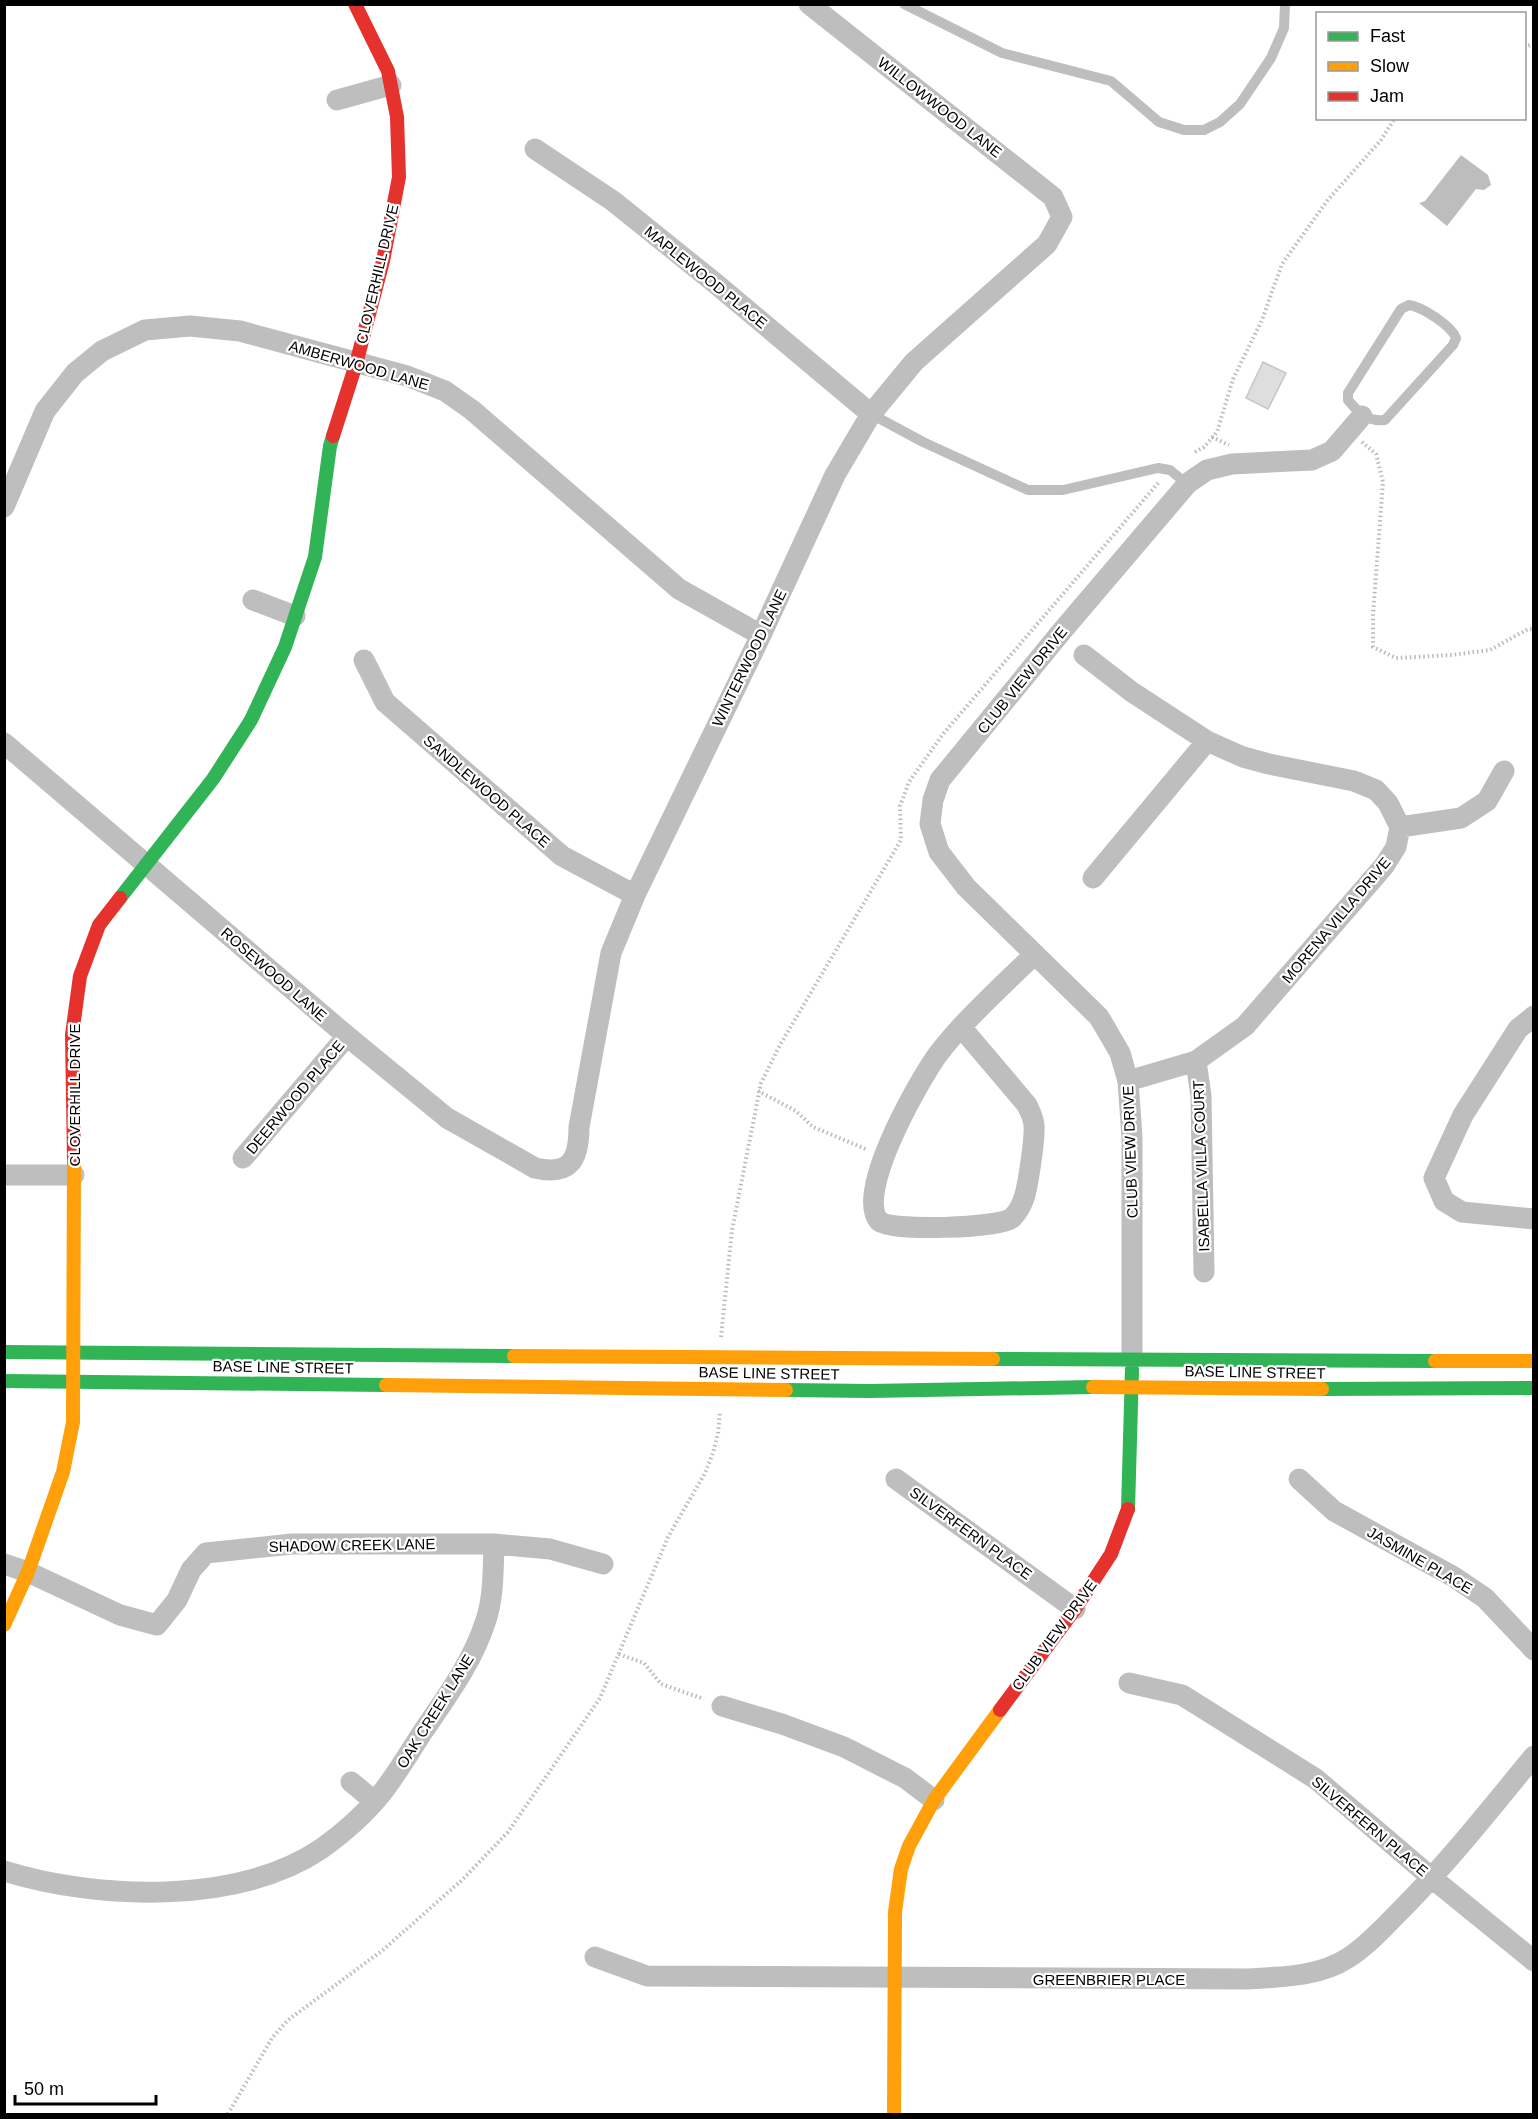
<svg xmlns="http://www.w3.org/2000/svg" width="1538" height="2119" font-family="Arial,sans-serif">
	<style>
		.water { fill: #bdbdbd }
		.building { fill: #dedede; stroke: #c6c6c6; stroke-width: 1.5 }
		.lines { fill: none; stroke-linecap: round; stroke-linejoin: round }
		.path { stroke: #b9b9b9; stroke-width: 4; stroke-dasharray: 1.5 3; stroke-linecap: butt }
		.lane { stroke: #bebebe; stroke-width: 10 }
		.street { stroke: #bebebe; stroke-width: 21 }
		.fast { stroke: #30b455; stroke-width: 14 }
		.slow { stroke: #ff9f0a; stroke-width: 14 }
		.jam { stroke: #e5322d; stroke-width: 14 }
		.labels { text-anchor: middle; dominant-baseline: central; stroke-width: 4.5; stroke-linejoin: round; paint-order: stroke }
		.street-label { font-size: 15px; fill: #000; stroke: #fff }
	</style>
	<rect width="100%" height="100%" fill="#fff"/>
	<!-- water -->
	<path class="water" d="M1461,155L1488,175L1491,185L1484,190L1476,189L1447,226L1419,203L1425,201Z"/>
	<!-- building -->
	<path class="building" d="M1263,362L1286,373L1268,409L1246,398Z"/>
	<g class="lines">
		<!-- path -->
		<path class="path" d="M1524,47L1534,44
			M1212,437L1229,445
			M1362,442L1376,454L1383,482L1373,615V647L1396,658L1452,655L1490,650L1528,629H1534
			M1195,452L1204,447L1217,432L1233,379L1262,320L1282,264L1327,201L1381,140L1395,118
			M758,1091L796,1111L813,1127L868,1150
			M721,1337L732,1230L761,1083L780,1045L901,840L900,806L909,782L943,734L1159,482
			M619,1654L644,1663L661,1684L704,1699
			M228,2114L272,2038L288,2020L383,1950L462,1880L508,1832L600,1698L668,1537L705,1473L713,1453L718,1434L720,1411"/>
		<!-- lane -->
		<path class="lane" d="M904,4L1002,53L1111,81L1159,122L1184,130H1204L1220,122L1240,104L1271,58L1284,28L1285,4
			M1409,305C1422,307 1451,325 1456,338L1453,345L1385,420C1367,422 1358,412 1348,400V393L1401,309Z
			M871,414L923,442L1028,490H1063L1158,468L1170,470L1187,484"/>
		<!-- street -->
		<path class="street" d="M337,100L391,85
			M535,149L613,201L715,283L871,414
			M4,507L45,411L75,373L102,351L145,330L190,326L240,331L407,376L445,391L472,410L679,589L761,635
			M253,600L295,616
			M1084,655L1132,692L1207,741L1243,757L1269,764L1354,781L1376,790L1388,803L1400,827L1396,847L1384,866L1245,1026L1196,1061L1128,1081
			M364,660L385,702L562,856L635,895
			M4,743L347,1036L447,1118L535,1168C570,1176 579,1160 579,1127L611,953L635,895L761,635L835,475L871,414L914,362L1047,244L1062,217L1053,197L809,4
			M1400,827L1461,818L1487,801L1504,771
			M1093,878L1207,741
			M1534,1016L1518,1029L1463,1115L1434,1178L1444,1201L1462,1212L1534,1219
			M961,1027L1027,1105C1030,1112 1034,1118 1034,1126C1035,1139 1028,1186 1024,1198C1022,1204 1017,1213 1012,1218C1001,1228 888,1232 879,1221C855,1194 915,1089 932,1063C940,1050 951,1038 961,1027C984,1002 1010,978 1035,954
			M1196,1061L1201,1096L1204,1272
			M243,1158L347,1036
			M4,1175H74
			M1132,1358V1137L1128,1081L1120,1053L1099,1017L966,887L939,852L930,824L933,800L940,780L1062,631L1188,483L1207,470L1232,464L1312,460L1332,451L1362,416
			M896,1479L1075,1609
			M1299,1479L1334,1511L1454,1577L1485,1598L1534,1650
			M4,1564L28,1572L120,1615L157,1625L177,1600L191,1570L206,1553L292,1544H494L550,1549L603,1564
			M1129,1683L1182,1695L1316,1779L1432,1878L1534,1961
			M722,1706L782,1724L844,1747L905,1778L934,1800
			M351,1782L374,1801
			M4,1871C98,1900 237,1905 321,1849C342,1834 365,1814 381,1794C397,1774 410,1751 424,1730C448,1695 473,1661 486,1620C494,1596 493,1568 494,1544
			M595,1957L647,1976L1246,1979C1280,1977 1319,1977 1348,1958C1367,1946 1383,1928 1399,1912C1448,1863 1490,1809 1534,1756"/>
		<!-- fast -->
		<path class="fast" d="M120,898L213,779L251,720L285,647L315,557L330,446L333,436
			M4,1352L514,1356
			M993,1359L1435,1361
			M4,1381L386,1385
			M1322,1389L1534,1388
			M786,1390L870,1391L1093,1387
			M1128,1509L1132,1369"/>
		<!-- slow -->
		<path class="slow" d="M514,1356L993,1359
			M1435,1361H1534
			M386,1385L786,1390
			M1093,1387L1322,1389
			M4,1625L28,1572L63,1472L73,1422L74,1160
			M894,2114L895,1912L901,1869L909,1846L934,1800L1000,1710"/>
		<!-- jam -->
		<path class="jam" d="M333,436L356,364L383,261L399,177L397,117L388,71L355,4
			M74,1160L72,1035L80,976L99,925L120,898
			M1000,1710L1075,1609L1111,1554L1128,1509"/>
	</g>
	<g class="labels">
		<!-- street labels -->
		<g class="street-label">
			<text transform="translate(940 107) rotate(38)">WILLOWWOOD LANE</text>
			<text transform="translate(377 274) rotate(-77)">CLOVERHILL DRIVE</text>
			<text transform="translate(706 277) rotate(39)">MAPLEWOOD PLACE</text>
			<text transform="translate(359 365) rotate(16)">AMBERWOOD LANE</text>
			<text transform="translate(749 658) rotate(-64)">WINTERWOOD LANE</text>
			<text transform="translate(1022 680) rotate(-51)">CLUB VIEW DRIVE</text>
			<text transform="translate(487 791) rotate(41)">SANDLEWOOD PLACE</text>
			<text transform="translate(1336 920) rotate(-50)">MORENA VILLA DRIVE</text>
			<text transform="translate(274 974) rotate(41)">ROSEWOOD LANE</text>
			<text transform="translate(74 1095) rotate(-90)">CLOVERHILL DRIVE</text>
			<text transform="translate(295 1097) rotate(-50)">DEERWOOD PLACE</text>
			<text transform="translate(1130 1152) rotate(-92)">CLUB VIEW DRIVE</text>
			<text transform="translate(1201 1166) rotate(-92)">ISABELLA VILLA COURT</text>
			<text transform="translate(283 1367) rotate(1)">BASE LINE STREET</text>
			<text transform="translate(1255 1372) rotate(1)">BASE LINE STREET</text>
			<text transform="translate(769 1373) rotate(1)">BASE LINE STREET</text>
			<text transform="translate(971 1533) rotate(36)">SILVERFERN PLACE</text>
			<text transform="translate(352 1545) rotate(-1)">SHADOW CREEK LANE</text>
			<text transform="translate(1420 1560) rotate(30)">JASMINE PLACE</text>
			<text transform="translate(1054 1635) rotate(-54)">CLUB VIEW DRIVE</text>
			<text transform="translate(435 1711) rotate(-58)">OAK CREEK LANE</text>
			<text transform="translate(1370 1826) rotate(40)">SILVERFERN PLACE</text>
			<text x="1109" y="1979">GREENBRIER PLACE</text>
		</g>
	</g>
	<!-- border -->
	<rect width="1538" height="2119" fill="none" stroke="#000000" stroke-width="12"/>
	<!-- legend -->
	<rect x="1316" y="12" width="210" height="108" fill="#ffffff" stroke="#999999" stroke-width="1.5"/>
	<rect x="1328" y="32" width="30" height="9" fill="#30b455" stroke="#999999" stroke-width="1.5"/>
	<text x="1370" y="42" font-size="18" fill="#000000">Fast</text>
	<rect x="1328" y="62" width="30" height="9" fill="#ff9f0a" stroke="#999999" stroke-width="1.5"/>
	<text x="1370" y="72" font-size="18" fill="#000000">Slow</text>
	<rect x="1328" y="92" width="30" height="9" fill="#e5322d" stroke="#999999" stroke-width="1.5"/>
	<text x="1370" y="102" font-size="18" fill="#000000">Jam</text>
	<!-- scale -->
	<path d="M15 2095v9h141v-9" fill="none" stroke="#000000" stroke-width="3"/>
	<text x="24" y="2095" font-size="18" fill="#000000" stroke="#ffffff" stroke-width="4.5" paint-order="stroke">50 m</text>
</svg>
